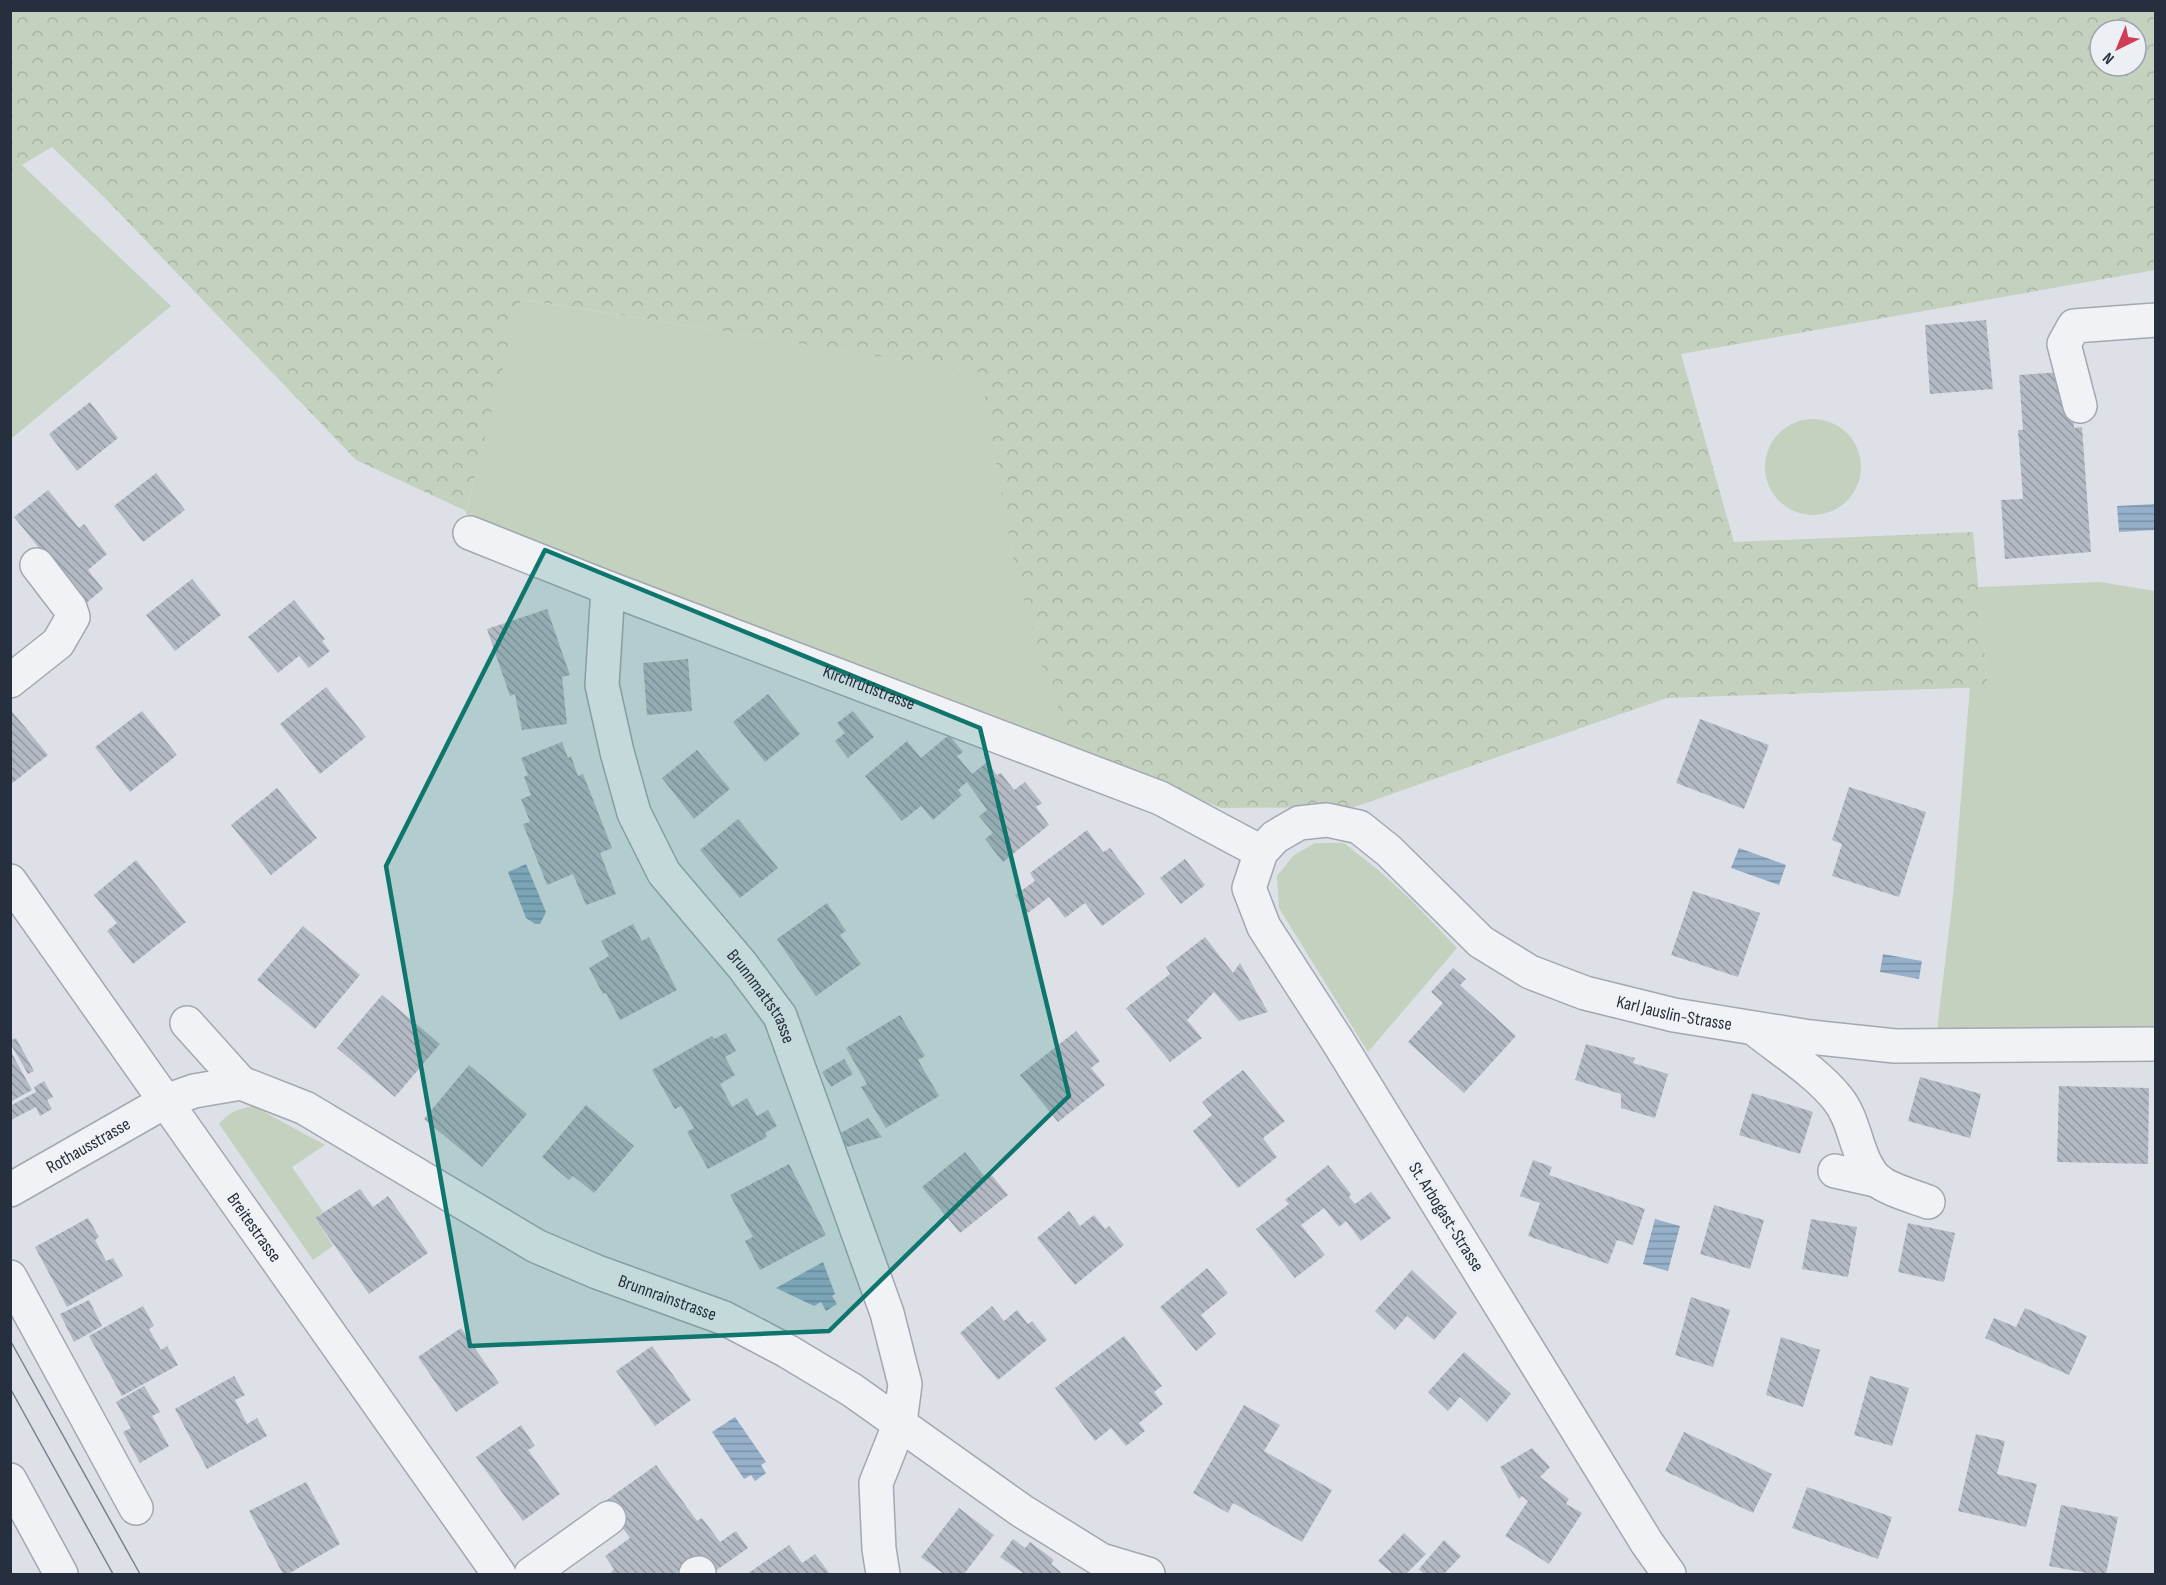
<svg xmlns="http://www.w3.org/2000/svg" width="2166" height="1585" font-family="'Sofia Sans Condensed',sans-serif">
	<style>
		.grass { fill: #c3d1be }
		.forest { fill: url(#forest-crowns); fill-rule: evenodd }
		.water { fill: url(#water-rules) }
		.building { fill: url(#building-back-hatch) }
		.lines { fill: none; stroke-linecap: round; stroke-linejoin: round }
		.minor-casing { stroke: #a2a8b1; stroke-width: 36 }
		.minor { stroke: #f0f2f6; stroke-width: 33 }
		.tram { stroke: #768191; stroke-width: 1.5 }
		.marked { fill: #0f766e; fill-opacity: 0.2; stroke: #0f766e; stroke-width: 4.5; stroke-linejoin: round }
		.labels { text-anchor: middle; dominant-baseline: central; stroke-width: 6; stroke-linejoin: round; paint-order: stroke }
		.street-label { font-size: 18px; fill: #262f3e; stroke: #ecf0f5 }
	</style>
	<defs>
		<pattern id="forest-crowns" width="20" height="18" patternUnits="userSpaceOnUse" patternTransform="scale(1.5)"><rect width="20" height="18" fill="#c3d1be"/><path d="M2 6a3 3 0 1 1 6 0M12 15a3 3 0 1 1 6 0" fill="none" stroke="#a7b4a4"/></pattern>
		<pattern id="water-rules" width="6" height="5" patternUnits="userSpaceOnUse" patternTransform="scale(1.5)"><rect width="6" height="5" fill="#96b0c9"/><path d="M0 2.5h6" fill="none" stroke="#7a90a5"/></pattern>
		<pattern id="building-back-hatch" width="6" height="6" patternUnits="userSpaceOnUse" patternTransform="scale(1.5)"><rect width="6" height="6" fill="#b4bac4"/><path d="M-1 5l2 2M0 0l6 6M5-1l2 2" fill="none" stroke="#9298a1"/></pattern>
	</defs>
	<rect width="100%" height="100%" fill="#dde1e7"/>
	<!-- grass -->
	<path class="grass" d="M22,165L171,306L11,439L10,184Z
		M520,299L982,373L1012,554L1083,754L470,533L466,512Z
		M1765 467a48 48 0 1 1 96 0a48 48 0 1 1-96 0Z
		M2100,582L2155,591V1029L1937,1030L1953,896L1970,687L1988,686L1978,587Z
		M1315,843H1344L1377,869L1411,900L1457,948L1368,1052L1279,908L1277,876L1294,855Z
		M253,1106L325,1145L292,1167L323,1212L315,1218L333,1246L313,1260L219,1124C229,1112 238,1109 253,1106Z"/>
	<!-- forest -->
	<path class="forest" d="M11,11H2155V270L1681,354L1734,542L1973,532L1988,687L1667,698L1354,807L1221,808L1083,754L1048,688L1012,554L981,373L521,299L466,511L356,460L104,197L52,147L22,165L11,184ZM2100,30H2136V66H2100Z"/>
	<!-- water -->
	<path class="water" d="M2155,504V530L2119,532L2117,506Z
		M1739,848L1786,865L1779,885L1731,868Z
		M526,864L546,912L540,924H535L526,918L508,872Z
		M1883,954L1922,961L1919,979L1880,972Z
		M1655,1219L1680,1226L1668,1271L1643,1264Z
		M823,1262L835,1294L832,1296L837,1304L826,1311L821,1302L814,1306L776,1288Z
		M735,1417L766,1462L761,1465L766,1473L755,1481L751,1475L744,1479L712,1432Z"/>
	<!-- building -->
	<path class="building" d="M1986,320L1993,389L1930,394L1925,325Z
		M2061,372L2072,403L2074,428L2082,427L2091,552L2005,559L2001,500L2023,499L2018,430H2023L2019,375Z
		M90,402L118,438L77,471L49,434Z
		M156,473L185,510L143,542L114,506Z
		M48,490L79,528L84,524L107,554L88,570L103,589L85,604L14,517Z
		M192,579L221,615L175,651L146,615Z
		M294,600L325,639L322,641L330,651L309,668L299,656L278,673L248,637Z
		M547,609L570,675L562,677L567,724L522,730L515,694L510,696L487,629Z
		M688,659L692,711L647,715L643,663Z
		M326,687L366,737L320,774L280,724Z
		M768,694L800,734L765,762L733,722Z
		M10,709L48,755L10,785Z
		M142,711L177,755L130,792L95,747Z
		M853,711L874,737L848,758L835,741L845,733L837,723Z
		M1700,719L1769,745L1744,809L1676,783Z
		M949,735L963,752L957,756L972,774L987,762L997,775L1001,773L1014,790L1025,782L1042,803L1036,807L1049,825L1003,862L985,839L993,833L979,816L987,810L967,782L958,790L962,795L933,820L921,806L902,821L865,776L907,741L921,758Z
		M562,742L568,758L571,756L578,776L583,774L612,848L600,853L616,894L586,905L573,874L547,885L523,824L530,822L521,799L531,795L524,777L528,775L521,758Z
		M697,750L730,789L694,819L662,778Z
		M1849,787L1926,812L1899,897L1832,876L1842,844L1832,840Z
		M277,788L317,838L271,875L231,825Z
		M738,819L778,868L740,898L700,850Z
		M1087,830L1103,852L1110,848L1145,894L1102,926L1085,903L1065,918L1049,897L1028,913L1015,895L1035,881L1030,873Z
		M1185,859L1205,885L1181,904L1160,878Z
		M136,860L186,922L133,964L107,931L117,923L94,895Z
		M1693,891L1760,913L1738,977L1671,955Z
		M827,903L846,931L840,935L861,964L816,996L777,939Z
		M633,924L642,941L649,937L677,990L620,1020L606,993L603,994L589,968L609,956L601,941Z
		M303,926L360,975L315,1029L257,980Z
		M1205,937L1233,973L1240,963L1268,1012L1239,1021L1214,992L1187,1020L1202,1038L1170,1062L1126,1008L1170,974L1166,967Z
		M1453,968L1466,979L1460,985L1516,1036L1464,1093L1408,1042L1443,1003L1431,992Z
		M382,995L440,1044L395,1097L337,1048Z
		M900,1015L925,1056L918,1060L939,1096L886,1128L861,1087L867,1084L846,1048Z
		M1076,1031L1100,1061L1091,1068L1105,1085L1058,1122L1020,1075Z
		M726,1033L736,1051L725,1057L735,1075L720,1084L732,1107L747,1098L757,1116L768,1110L777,1126L765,1133L767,1137L708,1169L687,1132L694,1128L681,1106L675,1109L652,1070L712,1036L714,1039Z
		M16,1038L34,1071L28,1074L10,1043V1041Z
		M1586,1044L1635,1058L1633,1063L1668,1074L1655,1118L1621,1108V1094L1575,1080Z
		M10,1050L32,1090L10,1102Z
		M844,1059L853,1074L831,1087L822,1072Z
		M469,1065L527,1114L482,1167L424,1119Z
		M1243,1070L1285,1121L1263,1138L1277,1157L1238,1188L1193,1131L1212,1115L1202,1102Z
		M1920,1077L1981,1094L1970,1138L1908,1121Z
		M44,1081L53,1097L47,1100L52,1109L40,1116L36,1107L11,1120L10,1106L36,1092L34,1087Z
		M2059,1086L2149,1088L2148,1164L2057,1162Z
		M1752,1093L1813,1112L1800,1154L1739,1135Z
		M586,1105L634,1146L594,1193L573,1176L569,1180L542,1157Z
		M868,1118L882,1137L847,1147L839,1134Z
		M965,1152L985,1177L990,1173L1008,1195L960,1233L922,1187Z
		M1533,1160L1552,1167L1549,1175L1645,1209L1633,1245L1617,1240L1608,1264L1528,1236L1540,1203L1520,1196Z
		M789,1164L826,1235L760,1270L745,1241L753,1237L730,1195Z
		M1328,1165L1351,1194L1349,1197L1355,1204L1371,1192L1391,1218L1361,1241L1346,1221L1339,1227L1324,1208L1301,1225L1325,1255L1295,1278L1256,1229L1289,1204L1285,1200Z
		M360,1189L373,1207L388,1196L428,1253L369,1294L315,1218Z
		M1714,1205L1764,1220L1750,1269L1700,1254Z
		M1069,1211L1080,1226L1094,1215L1105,1229L1109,1226L1124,1245L1075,1285L1037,1238Z
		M88,1218L99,1237L95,1240L106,1261L113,1258L123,1276L67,1307L35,1247Z
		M1811,1219L1857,1227L1848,1277L1802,1269Z
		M1908,1223L1955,1233L1944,1282L1898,1272Z
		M1207,1268L1228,1293L1201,1315L1216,1334L1196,1351L1160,1307Z
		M1412,1270L1457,1313L1434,1340L1407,1316L1395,1330L1375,1311Z
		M1691,1297L1730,1310L1713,1367L1675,1355Z
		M89,1300L102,1326L74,1342L60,1314Z
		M143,1306L154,1326L149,1329L161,1350L167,1346L178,1365L122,1396L89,1336Z
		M992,1306L1004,1321L1017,1310L1028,1324L1032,1321L1047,1340L998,1380L960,1333Z
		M2025,1308L2087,1336L2069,1375L1985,1338L1994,1318L2016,1327Z
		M461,1328L499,1383L456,1412L418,1357Z
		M1124,1336L1162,1386L1154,1392L1163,1404L1139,1423L1145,1431L1126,1446L1111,1428L1095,1441L1055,1388Z
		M1781,1337L1820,1350L1803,1407L1766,1395Z
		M652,1346L691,1400L655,1426L616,1371Z
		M1464,1352L1511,1394L1487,1422L1460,1397L1448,1411L1428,1392Z
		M234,1376L245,1395L235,1400L247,1424L257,1418L267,1436L207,1469L175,1409Z
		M1870,1376L1909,1388L1892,1446L1854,1435Z
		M144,1386L160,1412L152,1416L169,1446L140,1463L123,1432L131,1428L116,1402Z
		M1244,1405L1280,1425L1264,1451L1332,1490L1302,1542L1233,1503L1228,1513L1193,1493Z
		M521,1425L535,1446L528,1450L560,1494L523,1521L476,1457Z
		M1684,1432L1772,1474L1753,1513L1665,1471Z
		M1976,1434L2005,1441L1997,1474L2037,1484L2026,1527L1958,1511Z
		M1532,1448L1550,1467L1540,1477L1569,1499L1566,1504L1582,1513L1549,1564L1505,1536L1528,1501L1522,1496L1519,1499L1500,1467Z
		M656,1465L697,1521L702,1518L720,1542L736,1531L748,1548L711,1574L696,1559L675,1574H613L611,1572L614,1569L605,1556L630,1538L604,1502Z
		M306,1482L340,1544L288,1574H283L249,1511Z
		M1807,1487L1892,1517L1878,1559L1792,1528Z
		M2061,1505L2118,1517L2106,1574H2092L2049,1566Z
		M959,1508L994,1535L964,1574H944L921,1557Z
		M1404,1533L1426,1554L1406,1574H1393L1378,1561Z
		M1013,1539L1025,1548L1030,1542L1054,1560L1051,1564L1061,1572L1059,1574H1025L1000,1557Z
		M1444,1540L1461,1556L1444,1574H1424L1419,1569Z
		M789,1545L802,1563L815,1554L830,1574H747Z"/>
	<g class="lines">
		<!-- minor casing -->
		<g class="minor-casing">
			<g id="minor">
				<path d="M2080,406L2064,344L2074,326L2156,320"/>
				<path id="s1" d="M470,533L608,588L1160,798L1261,852"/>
				<path id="s2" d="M608,588L602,685L617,752L634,813L664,873L742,965L780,1016L887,1313L905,1384L900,1423L876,1483L879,1549L883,1574"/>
				<path d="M10,681L58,643L73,617L70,608L37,565"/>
				<path id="s3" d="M10,881L499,1574"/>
				<path d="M187,1023L241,1083"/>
				<path d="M1756,1030C1781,1050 1817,1073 1837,1098C1857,1122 1855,1158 1877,1180C1887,1189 1915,1197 1928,1202"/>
				<path d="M1835,1171L1879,1181"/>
				<path id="s4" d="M10,1190L166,1101L194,1091L241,1083L305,1108L536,1246L597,1272L724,1318L787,1351L852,1390L1022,1511L1101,1560L1148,1574"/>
				<path d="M10,1277L136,1508"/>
				<path d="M10,1480L61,1574"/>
				<path d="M531,1574L609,1518"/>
				<path d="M696,1574L699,1573"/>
				<path id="s5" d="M1669,1574L1647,1543L1337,1040L1264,927L1249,888L1261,852L1275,837L1299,823L1327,820L1359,827L1389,851L1481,942L1530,972L1585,993L1674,1015L1810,1037L1895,1046L2156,1044"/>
			</g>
		</g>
		<!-- minor -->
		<use href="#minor" class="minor"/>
		<!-- tram -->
		<path class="tram" d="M10,1340L140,1574
			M10,1388L113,1574"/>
	</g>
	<!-- marked area -->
	<path class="marked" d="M545,550L980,728L1069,1096L829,1331L470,1346L386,866Z"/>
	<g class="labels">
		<!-- street labels -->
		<g class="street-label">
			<text stroke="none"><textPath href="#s1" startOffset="428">Kirchrütistrasse</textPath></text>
			<text stroke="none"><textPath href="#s2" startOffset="454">Brunnmattstrasse</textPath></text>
			<text stroke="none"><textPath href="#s5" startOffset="1328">Karl Jauslin-Strasse</textPath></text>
			<text stroke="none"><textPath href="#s4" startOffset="90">Rothausstrasse</textPath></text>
			<text transform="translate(1446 1217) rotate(58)">St. Arbogast-Strasse</text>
			<text stroke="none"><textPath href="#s3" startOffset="424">Breitestrasse</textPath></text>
			<text stroke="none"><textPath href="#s4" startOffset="736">Brunnrainstrasse</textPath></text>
		</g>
	</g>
	<!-- border -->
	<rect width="2166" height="1585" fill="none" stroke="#262f3e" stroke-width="24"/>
	<!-- north arrow -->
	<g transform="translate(2118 48) rotate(223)"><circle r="28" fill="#ecf0f5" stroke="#9da3ac" stroke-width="1.5"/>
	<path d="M0-4.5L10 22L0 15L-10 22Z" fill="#d13d56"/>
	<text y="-9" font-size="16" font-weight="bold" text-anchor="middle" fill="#262f3e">N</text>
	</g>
</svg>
